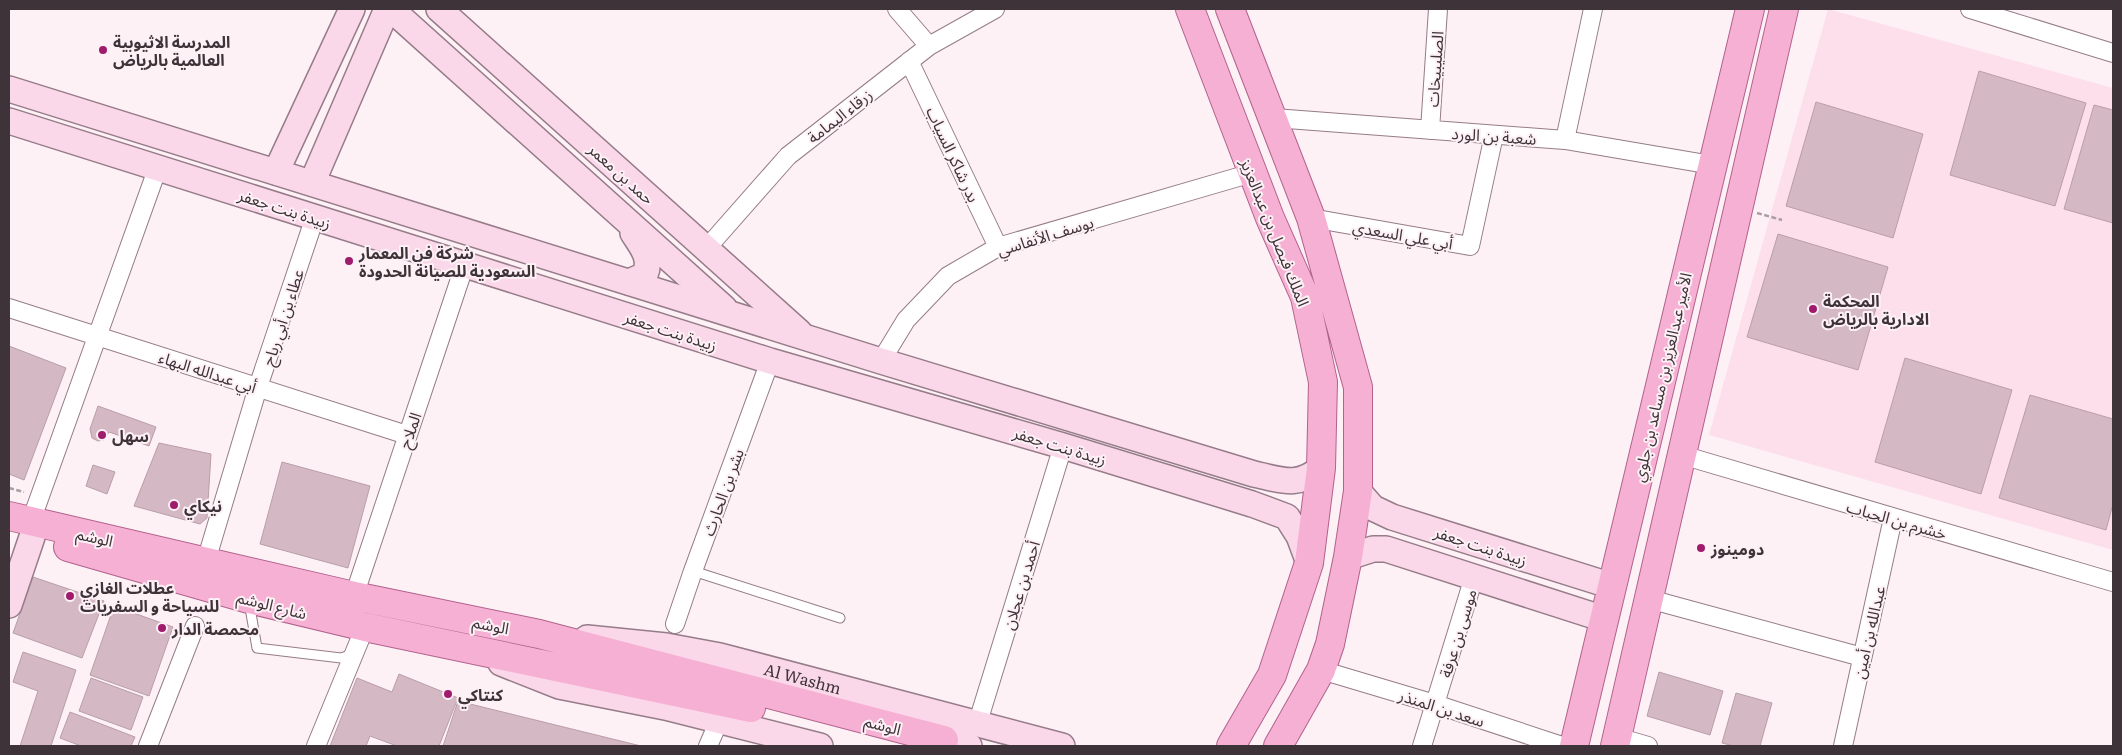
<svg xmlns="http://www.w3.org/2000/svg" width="2122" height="755" font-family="Literata,'Noto Sans Arabic',serif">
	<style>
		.built { fill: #fddfec }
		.building { fill: #d4b8c4; stroke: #b99eaa }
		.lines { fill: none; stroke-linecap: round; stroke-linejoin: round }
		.lane-casing { stroke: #967c88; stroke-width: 11 }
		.street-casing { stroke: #967c88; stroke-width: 20 }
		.secondary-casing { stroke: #967c88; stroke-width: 28 }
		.primary-casing { stroke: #b2628b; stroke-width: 30 }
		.path { stroke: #a99ea3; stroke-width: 2.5; stroke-dasharray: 5 2.5; stroke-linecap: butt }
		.lane { stroke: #fff; stroke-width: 9 }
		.street { stroke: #fff; stroke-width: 18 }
		.secondary { stroke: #fad8e9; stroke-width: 25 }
		.primary { stroke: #f6b0d4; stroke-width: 28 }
		.poi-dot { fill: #9f1b6b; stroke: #fdf1f6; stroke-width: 2 }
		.labels { text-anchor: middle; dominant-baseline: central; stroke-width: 4; stroke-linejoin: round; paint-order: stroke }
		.poi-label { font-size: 16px; font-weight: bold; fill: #3e3338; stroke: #fdf1f6; text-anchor: start }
		.street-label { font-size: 16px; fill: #3e3338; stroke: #fdf1f6 }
	</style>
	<rect width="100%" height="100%" fill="#fdf1f6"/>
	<!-- built -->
	<path class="built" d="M1828,9L2113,88V550L1709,435Z"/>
	<!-- building -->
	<path class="building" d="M1979,71L2086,103L2055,206L1950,175Z
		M1816,102L1923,134L1893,238L1786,206Z
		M2094,105L2113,110V223L2064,209Z
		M1778,234L1888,267L1858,370L1747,337Z
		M9,346L66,368L24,480L9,474Z
		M1905,358L2012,390L1981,494L1875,462Z
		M2030,395L2113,419V504L2106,530L1999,498Z
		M98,406L156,427L149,446L109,432L104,440L98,441L92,438L90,429Z
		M159,443L211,454L207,518L200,524L134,506Z
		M282,462L370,486L348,568L260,544Z
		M93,465L115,472L107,494L86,486Z
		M33,577L104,601L82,658L13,633Z
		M114,606L173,627L149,696L90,675Z
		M23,652L76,670L51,746H20L38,691L13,682Z
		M1659,672L1723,691L1710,735L1647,716Z
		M399,674L458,698L439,746H397L370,736L366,746H330L357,678L392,692Z
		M91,678L143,697L131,730L79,711Z
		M1736,693L1772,703L1760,746H1734L1722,743Z
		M458,701L641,746H443Z
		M70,712L135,737L131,746H81L60,738Z"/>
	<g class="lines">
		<!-- lane casing -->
		<g class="lane-casing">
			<path id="lane" d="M693,571L840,618
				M249,602L257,648L341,658L353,654"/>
		</g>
		<!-- street casing -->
		<g class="street-casing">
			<path id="street" d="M897,9L929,46
				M1970,9L2113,53
				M909,61L998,247
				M1274,118L1565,140L1712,165
				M1430,130L1438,9
				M1565,140L1593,9
				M1311,218L1470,246L1494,135
				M706,249L788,156L929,46L995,9
				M9,308L407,435
				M881,361L906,320L948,276L998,247L1252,173
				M1682,455L2113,582
				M31,521L158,167
				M206,561L258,387L315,217
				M354,596L465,264
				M1649,599L1862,657
				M675,624L693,571L770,361
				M1321,670L1435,704L1562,746
				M977,725L1063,446
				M1617,737L1648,746
				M148,746L195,626
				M316,746L365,627
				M708,746L719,721
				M1422,746L1474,577
				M1843,746L1893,518"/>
		</g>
		<!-- secondary casing -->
		<g class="secondary-casing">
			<g id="secondary">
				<path d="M391,9L724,308"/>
				<path d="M439,9L799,332"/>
				<path d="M9,89L881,361L1254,474C1282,480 1297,488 1321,468"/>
				<path d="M9,121L770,361L1063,446L1252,504L1287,517L1299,536L1309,563"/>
				<path d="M276,172L352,9"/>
				<path d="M312,183L387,9"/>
				<path d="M629,282L645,275C652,258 642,247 633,233"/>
				<path d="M1358,491L1373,508L1392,517L1612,586"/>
				<path d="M1348,557L1373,549H1386L1604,619"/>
				<path d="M9,605L32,537"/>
				<path id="s1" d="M587,638L666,646L720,656L1062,746"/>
				<path d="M501,663L559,686L665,707L820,746"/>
				<path d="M944,740L969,746"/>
			</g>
		</g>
		<!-- primary casing -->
		<g class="primary-casing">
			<path id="primary" d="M1190,9L1270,218L1305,297L1323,382L1321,468L1309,563L1272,675L1231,746
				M1230,9L1311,218L1358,387V491L1348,557L1330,644L1321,670L1278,746
				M9,516L354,596L539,634L944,740
				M68,547L249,599L365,627L751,708
				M1574,746L1750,9
				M1615,746L1784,9"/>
		</g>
		<!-- path -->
		<path class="path" d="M1757,213L1782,220
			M9,488L24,492"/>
		<!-- lane -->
		<use href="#lane" class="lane"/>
		<!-- street -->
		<use href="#street" class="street"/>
		<!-- secondary -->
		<use href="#secondary" class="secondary"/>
		<!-- primary -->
		<use href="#primary" class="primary"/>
	</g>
	<!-- markers -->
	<g class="poi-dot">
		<circle cx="103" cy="50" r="5"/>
		<circle cx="349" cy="261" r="5"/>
		<circle cx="1813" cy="309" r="5"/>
		<circle cx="102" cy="435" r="5"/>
		<circle cx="174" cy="505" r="5"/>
		<circle cx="1701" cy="548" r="5"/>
		<circle cx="70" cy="596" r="5"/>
		<circle cx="162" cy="628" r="5"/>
		<circle cx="448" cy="694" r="5"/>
	</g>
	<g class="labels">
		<!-- poi labels -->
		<g class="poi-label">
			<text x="113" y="41">المدرسة الاثيوبية<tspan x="113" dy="18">العالمية بالرياض</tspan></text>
			<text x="359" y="252">شركة فن المعمار<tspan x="359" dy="18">السعودية للصيانة الحدودة</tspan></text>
			<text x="1823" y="300">المحكمة<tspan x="1823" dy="18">الادارية بالرياض</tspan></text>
			<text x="112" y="435">سهل</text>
			<text x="184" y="505">نيكاي</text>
			<text x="1711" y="548">دومينوز</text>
			<text x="80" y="587">عطلات الغازي<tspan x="80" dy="18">للسياحة و السفريات</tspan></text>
			<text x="172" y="628">محمصة الدار</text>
			<text x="458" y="694">كنتاكي</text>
		</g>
		<!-- street labels -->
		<g class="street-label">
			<text transform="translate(1434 69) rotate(-86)">الصليبيخات</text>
			<text transform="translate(839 115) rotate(-38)">زرقاء اليمامة</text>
			<text transform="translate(1494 135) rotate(4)">شعبة بن الورد</text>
			<text transform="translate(954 154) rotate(65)">بدر شاكر السياب</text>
			<text transform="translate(622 173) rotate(42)">حمد بن معمر</text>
			<text transform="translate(285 208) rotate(18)">زبيدة بنت جعفر</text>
			<text transform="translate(1276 232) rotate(68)">الملك فيصل بن عبدالعزيز</text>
			<text transform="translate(1403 234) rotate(10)">أبي علي السعدي</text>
			<text transform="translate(1045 235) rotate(-17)">يوسف الأنفاسي</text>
			<text transform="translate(282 317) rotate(-72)">عطاء بن أبي رباح</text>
			<text transform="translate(671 330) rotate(18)">زبيدة بنت جعفر</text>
			<text transform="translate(208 371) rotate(18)">أبي عبدالله البهاء</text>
			<text transform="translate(1661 377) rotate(-77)">الأمير عبدالعزيز بن مساعد بن جلوي</text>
			<text transform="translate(409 430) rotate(-71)">الملاح</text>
			<text transform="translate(1060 445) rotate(17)">زبيدة بنت جعفر</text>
			<text transform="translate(722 492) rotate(-70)">بشر بن الحارث</text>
			<text transform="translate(1897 519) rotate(16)">خشرم بن الحباب</text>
			<text transform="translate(95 536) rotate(13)">الوشم</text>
			<text transform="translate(1481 545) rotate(18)">زبيدة بنت جعفر</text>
			<text transform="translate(1020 585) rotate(-73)">أحمد بن عجلان</text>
			<text transform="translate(272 604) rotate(14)">شارع الوشم</text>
			<text transform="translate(491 624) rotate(11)">الوشم</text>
			<text transform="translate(1868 632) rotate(-77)">عبدالله بن أمين</text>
			<text transform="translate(1457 633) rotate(-73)">موسى بن عرفة</text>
			<text stroke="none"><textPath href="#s1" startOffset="220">Al Washm</textPath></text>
			<text transform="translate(1442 707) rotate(18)">سعد بن المنذر</text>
			<text transform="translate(883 724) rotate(15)">الوشم</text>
		</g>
	</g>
	<!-- border -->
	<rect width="2122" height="755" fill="none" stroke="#3e3338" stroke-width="20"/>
</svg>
